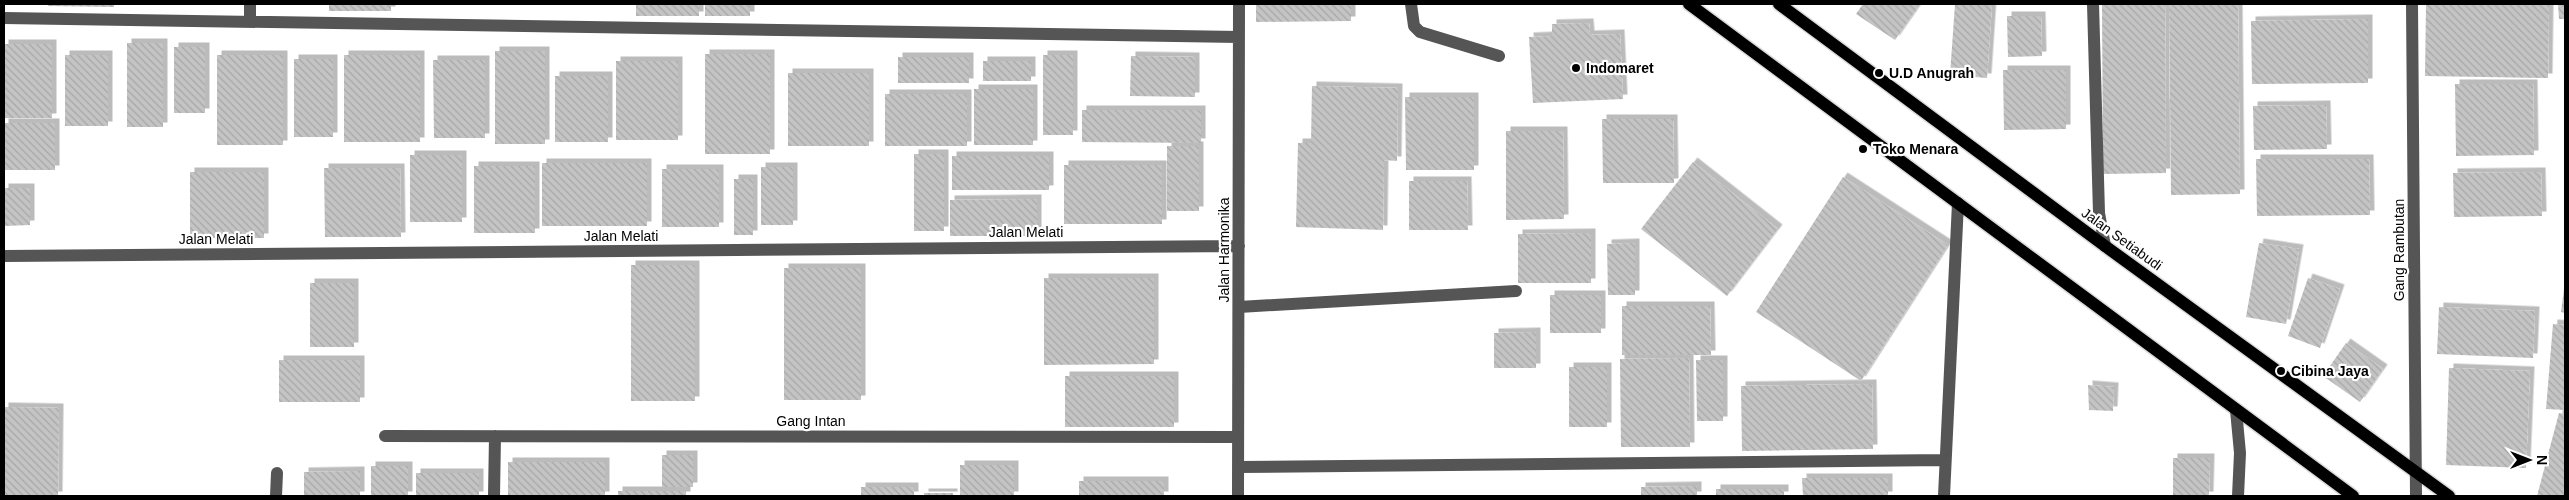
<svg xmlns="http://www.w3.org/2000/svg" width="2569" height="500" font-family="Helvetica,sans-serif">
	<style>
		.building { fill: url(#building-back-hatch); filter: url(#shadow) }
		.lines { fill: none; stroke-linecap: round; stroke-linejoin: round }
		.major-casing { stroke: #dbdbdb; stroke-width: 15 }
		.minor { stroke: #555; stroke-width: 12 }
		.major { stroke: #000; stroke-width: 12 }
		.poi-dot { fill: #000; stroke: #fff; stroke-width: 2 }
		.labels { text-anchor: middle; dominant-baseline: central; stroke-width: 4.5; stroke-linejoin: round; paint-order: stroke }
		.poi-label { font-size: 14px; font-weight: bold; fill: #000; stroke: #fff; text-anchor: start }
		.street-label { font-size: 14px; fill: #000; stroke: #fff }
	</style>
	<defs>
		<pattern id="building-back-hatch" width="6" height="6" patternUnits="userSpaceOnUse" patternTransform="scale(1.25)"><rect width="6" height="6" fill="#c4c4c4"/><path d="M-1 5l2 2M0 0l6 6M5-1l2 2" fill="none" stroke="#a7a7a7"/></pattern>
		<filter id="shadow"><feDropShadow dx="4.5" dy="-4.5" stdDeviation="0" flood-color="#0004"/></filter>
	</defs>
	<rect width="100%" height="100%" fill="#fff"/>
	<!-- building -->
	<path class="building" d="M48,4H114V7L48,6Z
		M329,4H391V11H329Z
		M636,4H699V16H636Z
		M705,4H750V16H705Z
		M1256,4H1351V21L1256,22Z
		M1863,4H1920L1895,40L1856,14Z
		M1955,4H1992L1987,78L1950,75Z
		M2102,4H2165L2166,173L2103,174Z
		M2169,4H2238L2240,194L2171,195Z
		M2426,4H2549L2548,78L2425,76Z
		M2558,4H2565V19H2559Z
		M2007,16H2041L2042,56L2008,57Z
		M2368,19V83L2252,84L2251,21Z
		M1589,23L1590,35L1620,34L1623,99L1533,103L1529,37L1552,36V24Z
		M127,43H163V127H127Z
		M4,44H52V118H4Z
		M174,47H205V113H174Z
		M495,51H545V144H495Z
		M705,54H770V154H705Z
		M65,55H108V126H65Z
		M217,55H283V145H217Z
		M344,55H420V142H344Z
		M1043,55H1073V135H1043Z
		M1131,56L1195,57V97L1130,96Z
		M898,57H969V83H898Z
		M294,59H333V137H294Z
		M433,60H485V138H434Z
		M616,61H678V140H616Z
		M983,61H1031V81H983Z
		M2003,70H2066V129L2004,130Z
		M788,73H869V146H788Z
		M555,76H608V142H555Z
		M2455,84H2533L2534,155L2456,156Z
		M1312,86L1398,88L1397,161L1384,160L1383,230L1296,227L1298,143H1311Z
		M974,89H1033V145H974Z
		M885,94H967V146H885Z
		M1405,97H1474V170H1406Z
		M2326,105L2327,149L2254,150L2253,106Z
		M1082,110H1201V143L1082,142Z
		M1602,119H1673L1674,183H1603Z
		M4,123H55V170H4Z
		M1506,131H1563L1564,219L1506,220Z
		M1167,146H1199V211H1167Z
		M914,154H944V231H914Z
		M410,155H462V222H410Z
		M952,156H1049V190H952Z
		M2256,159H2369L2370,215L2257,216Z
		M1693,162L1778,229L1727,296L1641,229Z
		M542,163H647V226H542Z
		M1064,165H1162V224H1064Z
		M474,166H535V233H474Z
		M761,167H793V225H761Z
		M324,168H400L401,237H325Z
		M662,169H719V227H662Z
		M190,172H264V238H190Z
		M2541,172L2542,216L2454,217L2453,173Z
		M1843,177L1948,245L1861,381L1756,312Z
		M734,179H753V235H734Z
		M1409,181H1467L1468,230H1409Z
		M4,188H30V225L4,226Z
		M1037,199V236H950V200Z
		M1591,233V283H1518V234Z
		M1635,243V295H1608L1607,244Z
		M2259,243L2299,249L2286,324L2246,317Z
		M631,265H695V401H631Z
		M784,268H861V400H784Z
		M1044,278H1154V364L1044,365Z
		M2308,278L2340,289L2320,348L2288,336Z
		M310,283H354V347H310Z
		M2564,289L2565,290V313L2561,312Z
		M1550,295H1601V333H1550Z
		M1622,306H1710L1711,355H1622Z
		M2439,307L2535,311L2533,358L2437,354Z
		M2553,324L2565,325V410L2546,409Z
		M1536,332V368H1494V333Z
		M2346,343L2383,369L2360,402L2323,376Z
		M1689,358L1690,447H1621L1620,359Z
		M279,360H360V402H279Z
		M1696,360H1723V421H1697Z
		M1569,367H1607V427H1569Z
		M2449,368L2530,371L2526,468L2446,465Z
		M1065,376H1174V427H1065Z
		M1872,384L1873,449L1742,451L1741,386Z
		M2088,385L2114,387L2113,411L2089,410Z
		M4,407L59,408L58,496H4Z
		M2559,413L2565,414V496H2537Z
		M662,455H693V487H662Z
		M2173,458H2210L2209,496H2173Z
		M508,462H605V496H508Z
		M960,465H1014V496H960Z
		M371,466H408V496H371Z
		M360,471V496H304V472Z
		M416,473H479V496H416Z
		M1802,478H1888V496H1803Z
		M1079,481H1164V496H1079Z
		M1697,486V496H1641V487Z
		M861,487H914V496H861Z
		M1716,489H1784V496H1716Z
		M618,491H686V496H618Z
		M924,493H953V496H924Z"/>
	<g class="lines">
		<!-- major casing -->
		<g class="major-casing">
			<path id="major" d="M1689,4L2353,496
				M1779,4L2105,246L2449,496"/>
		</g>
		<!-- minor -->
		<path class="minor" d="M250,4V21
			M1411,4L1414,26L1420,32L1499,56
			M2093,4L2099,213L2105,246
			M2412,4L2416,496
			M4,18L1239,37
			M4,256L1239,246
			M1239,307L1516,291
			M2236,410L2240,453L2238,496
			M385,436L1238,437
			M1238,467L1945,460
			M276,496L277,473
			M494,496L495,436
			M1238,496L1239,4
			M1944,496L1958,203"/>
		<!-- major -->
		<use href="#major" class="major"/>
	</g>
	<!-- markers -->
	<g class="poi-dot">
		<circle cx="1576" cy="68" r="5"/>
		<circle cx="1879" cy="73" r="5"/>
		<circle cx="1863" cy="149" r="5"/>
		<circle cx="2281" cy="371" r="5"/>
	</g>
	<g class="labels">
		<!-- poi labels -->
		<g class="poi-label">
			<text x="1586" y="68">Indomaret</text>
			<text x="1889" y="73">U.D Anugrah</text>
			<text x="1873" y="149">Toko Menara</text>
			<text x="2291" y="371">Cibina Jaya</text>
		</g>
		<!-- street labels -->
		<g class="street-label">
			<text x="1026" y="232">Jalan Melati</text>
			<text x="621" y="236">Jalan Melati</text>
			<text x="216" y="239">Jalan Melati</text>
			<text transform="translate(2122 239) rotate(36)">Jalan Setiabudi</text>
			<text transform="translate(1224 250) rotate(-90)">Jalan Harmonika</text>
			<text transform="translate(2399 250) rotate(-90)">Gang Rambutan</text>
			<text x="811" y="421">Gang Intan</text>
		</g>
	</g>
	<!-- border -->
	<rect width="2569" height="500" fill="none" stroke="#000000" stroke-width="10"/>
	<!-- north arrow -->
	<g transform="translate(2529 460) rotate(90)" stroke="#ffffff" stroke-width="4" paint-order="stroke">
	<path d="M0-4L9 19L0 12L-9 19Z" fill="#000000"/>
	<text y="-8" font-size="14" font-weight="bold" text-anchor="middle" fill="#000000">N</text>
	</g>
</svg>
